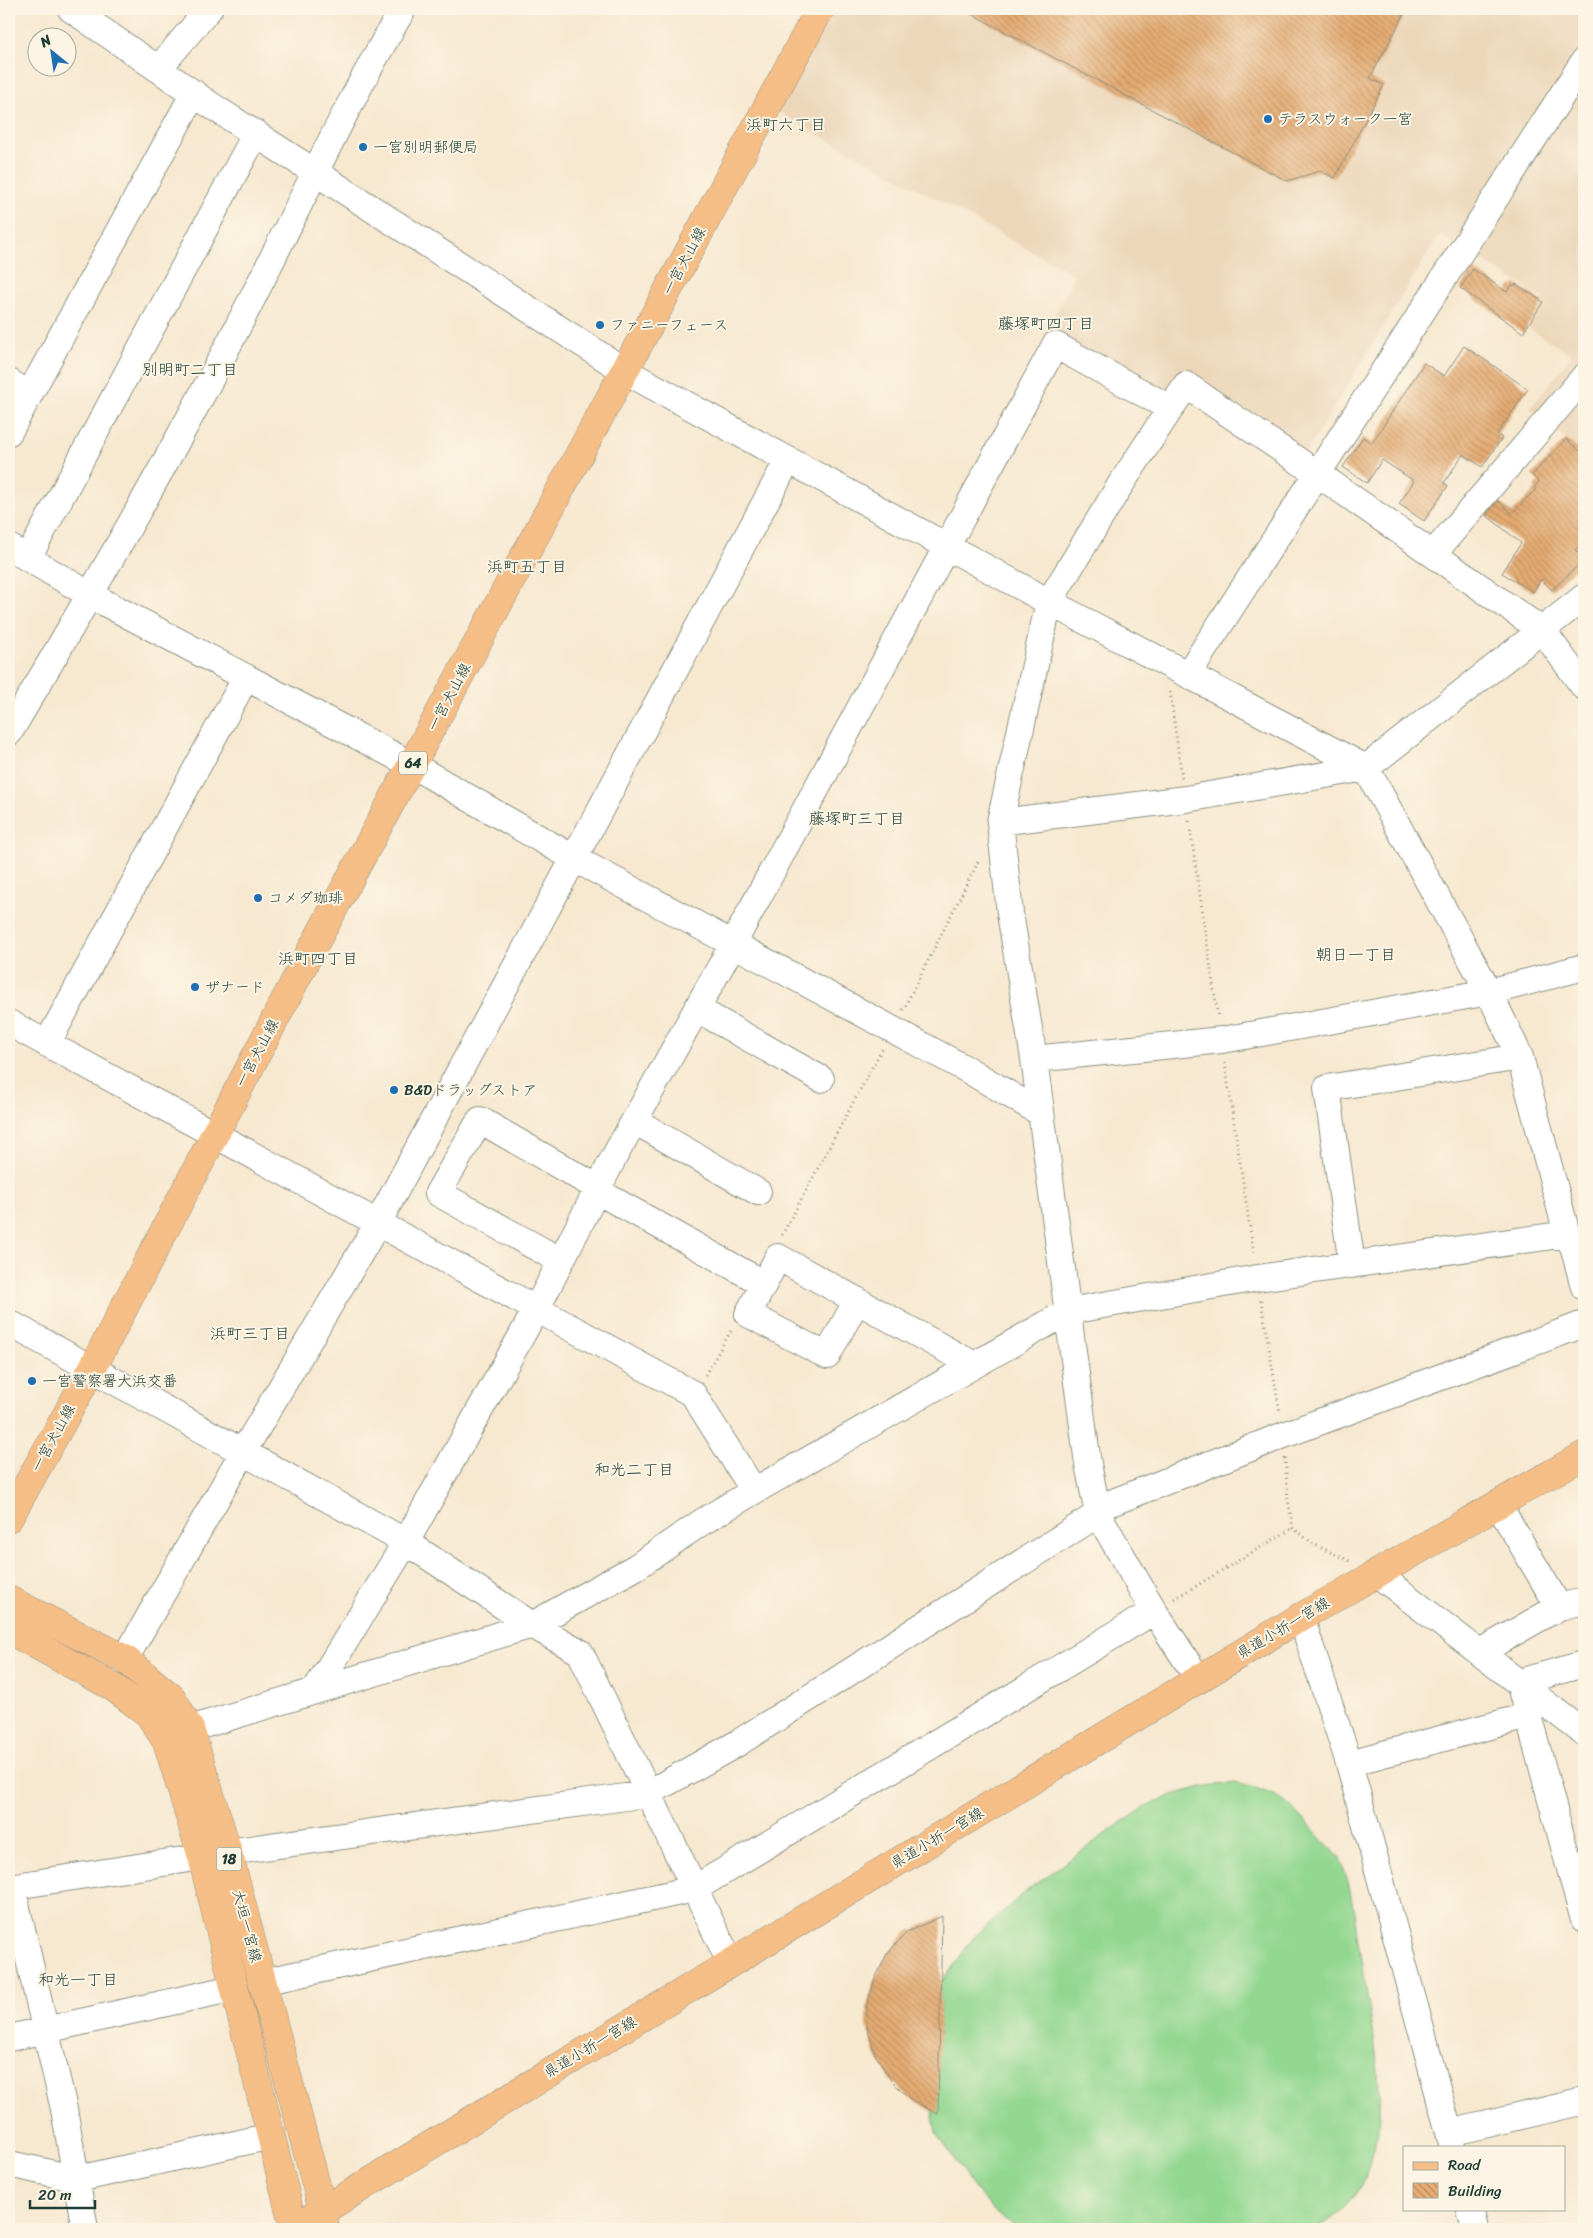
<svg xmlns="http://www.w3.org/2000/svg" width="1593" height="2238" font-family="Sriracha,'Klee One',sans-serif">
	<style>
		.built { fill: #ecd7ba }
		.pitch { fill: #92d790; stroke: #588a62 }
		.building { fill: url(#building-back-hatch) }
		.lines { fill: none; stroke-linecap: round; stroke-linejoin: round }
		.minor-casing { stroke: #8b9282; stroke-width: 28 }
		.major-casing { stroke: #8b9282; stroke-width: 29 }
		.path { stroke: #8b9282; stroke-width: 3; stroke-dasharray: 1 4; stroke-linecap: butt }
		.minor { stroke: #fff; stroke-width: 26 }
		.major { stroke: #f6be87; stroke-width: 28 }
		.poi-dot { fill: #1f6fb2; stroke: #fcf5e5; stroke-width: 2 }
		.labels { text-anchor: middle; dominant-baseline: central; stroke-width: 4; stroke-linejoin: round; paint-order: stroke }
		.shield { fill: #fcf5e5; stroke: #617469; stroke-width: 1 }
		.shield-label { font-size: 14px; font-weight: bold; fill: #1f3d34 }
		.poi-label { font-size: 15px; fill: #1f3d34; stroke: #fcf5e5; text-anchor: start }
		.street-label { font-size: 15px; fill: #1f3d34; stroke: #fcf5e5 }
		.neighbourhood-label { font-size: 16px; fill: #1f3d34; stroke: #fcf5e5 }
	</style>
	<defs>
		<pattern id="building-back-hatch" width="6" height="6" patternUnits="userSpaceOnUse" patternTransform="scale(1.25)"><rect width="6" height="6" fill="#e5ab72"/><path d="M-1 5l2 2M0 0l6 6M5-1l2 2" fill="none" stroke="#b98c5e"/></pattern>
	</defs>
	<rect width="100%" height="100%" fill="#fcf5e5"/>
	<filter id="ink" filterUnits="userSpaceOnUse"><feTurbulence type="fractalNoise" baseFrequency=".02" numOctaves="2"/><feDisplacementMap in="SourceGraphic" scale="10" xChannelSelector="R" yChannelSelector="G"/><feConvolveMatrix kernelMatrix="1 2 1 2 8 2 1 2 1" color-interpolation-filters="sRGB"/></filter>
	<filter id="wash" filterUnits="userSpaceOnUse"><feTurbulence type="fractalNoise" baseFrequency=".0096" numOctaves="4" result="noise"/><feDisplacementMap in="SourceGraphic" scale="20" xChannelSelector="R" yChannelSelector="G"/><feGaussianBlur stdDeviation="1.12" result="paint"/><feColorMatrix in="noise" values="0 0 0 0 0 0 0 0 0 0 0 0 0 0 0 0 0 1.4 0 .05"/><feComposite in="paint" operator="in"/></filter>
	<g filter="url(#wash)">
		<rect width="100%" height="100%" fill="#f7e8d0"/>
		<!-- built -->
		<path class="built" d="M832,9H1584V454L1530,408L1572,355L1528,328L1544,299L1440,234L1305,454L1185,371L1168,397L1047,331L1075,275L778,112Z"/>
		<!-- pitch -->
		<path class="pitch" d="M1235,1783C1251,1787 1268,1790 1282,1800C1289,1805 1338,1854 1340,1859C1354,1892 1356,1933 1362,1967C1373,2033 1399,2139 1353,2197C1342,2210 1330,2220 1316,2229H1019L995,2212L974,2188L936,2132L929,2096L935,1992L974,1937L1030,1888L1115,1827L1144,1808L1175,1794L1206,1786Z"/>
		<g id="blocks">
			<!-- building -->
			<path class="building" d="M962,9H1407L1370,78L1384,85L1335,178L1320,171L1287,181Z
				M1473,269L1507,292L1512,285L1514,286L1516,284L1543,302L1523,333L1460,288Z
				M1464,346L1528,389L1497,434L1502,438L1482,467L1463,454L1444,483L1448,486L1424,521L1399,504L1414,481L1382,460L1367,483L1343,467L1363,437L1372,443L1424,363L1444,376Z
				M1566,439L1584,454V541L1575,550L1584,560L1552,590L1541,579L1533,592L1502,573L1521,543L1486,515L1498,501L1512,513L1536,489L1534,487L1539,482L1532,475Z
				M942,1916L938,2114L910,2099L891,2080L875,2054L867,2027V2005L875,1979L887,1954L907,1932Z"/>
		</g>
	</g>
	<g filter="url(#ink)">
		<use href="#blocks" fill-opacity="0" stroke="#8b9282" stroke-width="1"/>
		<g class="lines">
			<!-- minor casing -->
			<g class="minor-casing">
				<path id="minor" d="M71,9L212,106L625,371L1049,602L1366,768L1489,992L1520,1057L1567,1234L1574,1249L1584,1287
					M158,69L209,9
					M9,382L29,394
					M9,432L194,93
					M9,547L90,595L412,765L575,859L968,1070L1041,1113
					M1433,554L1584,377
					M28,558L256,133
					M1188,674L1584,61
					M9,733C86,602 163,471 233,336C290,227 340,114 403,9
					M1000,822L1186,799L1366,768L1584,597
					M697,1009L821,1079
					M9,1023L693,1394L754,1491
					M47,1044L246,677
					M1034,1059L1222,1040L1489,992L1584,967
					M635,1121L758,1192
					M597,1191L752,1277
					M561,1261L438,1193L480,1120L598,1188
					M1352,1265L1327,1088L1520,1057
					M857,1300L827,1356L748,1314L778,1257L974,1365
					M9,1323L406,1542L532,1625L580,1652L730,1962
					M1498,1504L1559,1607
					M1098,1508L1284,1435L1584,1324
					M1376,1573L1584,1733
					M1301,1617L1349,1763L1453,2147
					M1480,1652L1559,1607L1584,1601
					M125,1659L243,1452L378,1223L788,460
					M1584,1664L1519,1682L1584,1920
					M1199,1680L1154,1611L1098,1514L1088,1464L1034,1059L1010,913L1000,822L1049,602L1119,487L1186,385L1318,474L1543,631L1584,687
					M316,1689L406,1542L537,1308L614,1157L733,944L1055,345L1170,408
					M190,1729L532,1625L636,1567L702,1522L754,1491L1069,1311L1258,1278L1567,1234
					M1349,1763L1528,1716
					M228,1852L647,1794L738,1743L1098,1514
					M9,1887L202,1857
					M12,1887L64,2109L85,2229
					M262,1982L694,1889L1154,1611
					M9,2038L234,1988
					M1450,2133L1584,2101
					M9,2164L78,2179L271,2136
					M1470,2209L1475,2229"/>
			</g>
			<!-- major casing -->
			<g class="major-casing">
				<path id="major" d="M9,1518L93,1367L306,960L820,9
					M9,1600L125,1659L172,1698L190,1729L228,1852L323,2211L325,2227
					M9,1630L113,1687L148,1713L167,1742L202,1857L294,2229
					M294,2228L1301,1617L1584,1455"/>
			</g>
			<!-- path -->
			<path class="path" d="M1170,692L1182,778
				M1189,821L1218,1017
				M903,1010L979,860
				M1225,1063L1254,1255
				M782,1235L882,1049
				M1261,1300L1280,1413
				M705,1375L732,1329
				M1285,1458L1288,1499L1293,1528L1315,1545L1350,1561
				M1174,1599L1293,1528"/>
			<!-- minor -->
			<use href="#minor" class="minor"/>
			<!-- major -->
			<use href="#major" class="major"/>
		</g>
	</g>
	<!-- markers -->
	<g class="poi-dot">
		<circle cx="1268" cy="119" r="5"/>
		<circle cx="363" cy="147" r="5"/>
		<circle cx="600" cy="325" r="5"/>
		<circle cx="258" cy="898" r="5"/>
		<circle cx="195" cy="987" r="5"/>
		<circle cx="394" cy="1090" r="5"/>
		<circle cx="32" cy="1381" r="5"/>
	</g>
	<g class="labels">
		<!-- shield labels -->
		<g class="shield">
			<rect x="399" y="751.5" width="28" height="23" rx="4"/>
			<rect x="216.5" y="1847.5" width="25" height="23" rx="4"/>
		</g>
		<g class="shield-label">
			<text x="413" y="763">64</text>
			<text x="229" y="1859">18</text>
		</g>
		<!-- poi labels -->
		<g class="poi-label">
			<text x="1278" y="119">テラスウォーク一宮</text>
			<text x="373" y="147">一宮別明郵便局</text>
			<text x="610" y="325">ファニーフェース</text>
			<text x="268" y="898">コメダ珈琲</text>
			<text x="205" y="987">ザナード</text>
			<text x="404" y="1090">B&amp;Dドラッグストア</text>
			<text x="42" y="1381">一宮警察署大浜交番</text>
		</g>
		<!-- street labels -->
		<g class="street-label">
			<text transform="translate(684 261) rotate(-62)">一宮犬山線</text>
			<text transform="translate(449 697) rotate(-62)">一宮犬山線</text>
			<text transform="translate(257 1053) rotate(-62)">一宮犬山線</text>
			<text transform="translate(53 1438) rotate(-61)">一宮犬山線</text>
			<text transform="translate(1283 1628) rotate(-31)">県道小折一宮線</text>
			<text transform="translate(937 1838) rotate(-31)">県道小折一宮線</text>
			<text transform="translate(247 1926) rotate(75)">大垣一宮線</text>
			<text transform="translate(590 2047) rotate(-31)">県道小折一宮線</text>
		</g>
		<!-- neighbourhood labels -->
		<g class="neighbourhood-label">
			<text x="786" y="124">浜町六丁目</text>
			<text x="1046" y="323">藤塚町四丁目</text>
			<text x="190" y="369">別明町二丁目</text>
			<text x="527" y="566">浜町五丁目</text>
			<text x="857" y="818">藤塚町三丁目</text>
			<text x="1356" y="954">朝日一丁目</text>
			<text x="318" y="958">浜町四丁目</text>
			<text x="250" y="1333">浜町三丁目</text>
			<text x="634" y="1469">和光二丁目</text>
			<text x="78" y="1979">和光一丁目</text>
		</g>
	</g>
	<!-- margin -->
	<rect width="1593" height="2238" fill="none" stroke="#fcf5e5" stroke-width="30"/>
	<!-- legend -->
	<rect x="1403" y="2146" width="162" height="65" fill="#fcf5e5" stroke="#a4ab9e"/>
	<rect x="1413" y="2162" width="25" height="8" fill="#f6be87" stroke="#a4ab9e"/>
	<text x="1448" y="2170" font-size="15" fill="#1f3d34">Road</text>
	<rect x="1413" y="2183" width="25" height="15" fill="url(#building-back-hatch)" stroke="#a4ab9e"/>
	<text x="1448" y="2196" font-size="15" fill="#1f3d34">Building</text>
	<!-- north arrow -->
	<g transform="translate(52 52) rotate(330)"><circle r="24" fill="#fcf5e5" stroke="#a4ab9e"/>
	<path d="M0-4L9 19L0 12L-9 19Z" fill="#1f6fb2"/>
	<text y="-8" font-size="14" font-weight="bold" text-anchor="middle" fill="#1f3d34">N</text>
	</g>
	<!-- scale -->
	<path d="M30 2200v8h65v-8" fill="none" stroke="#1f3d34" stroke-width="2.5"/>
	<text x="38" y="2200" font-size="15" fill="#1f3d34" stroke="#fcf5e5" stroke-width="4" paint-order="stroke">20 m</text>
</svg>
